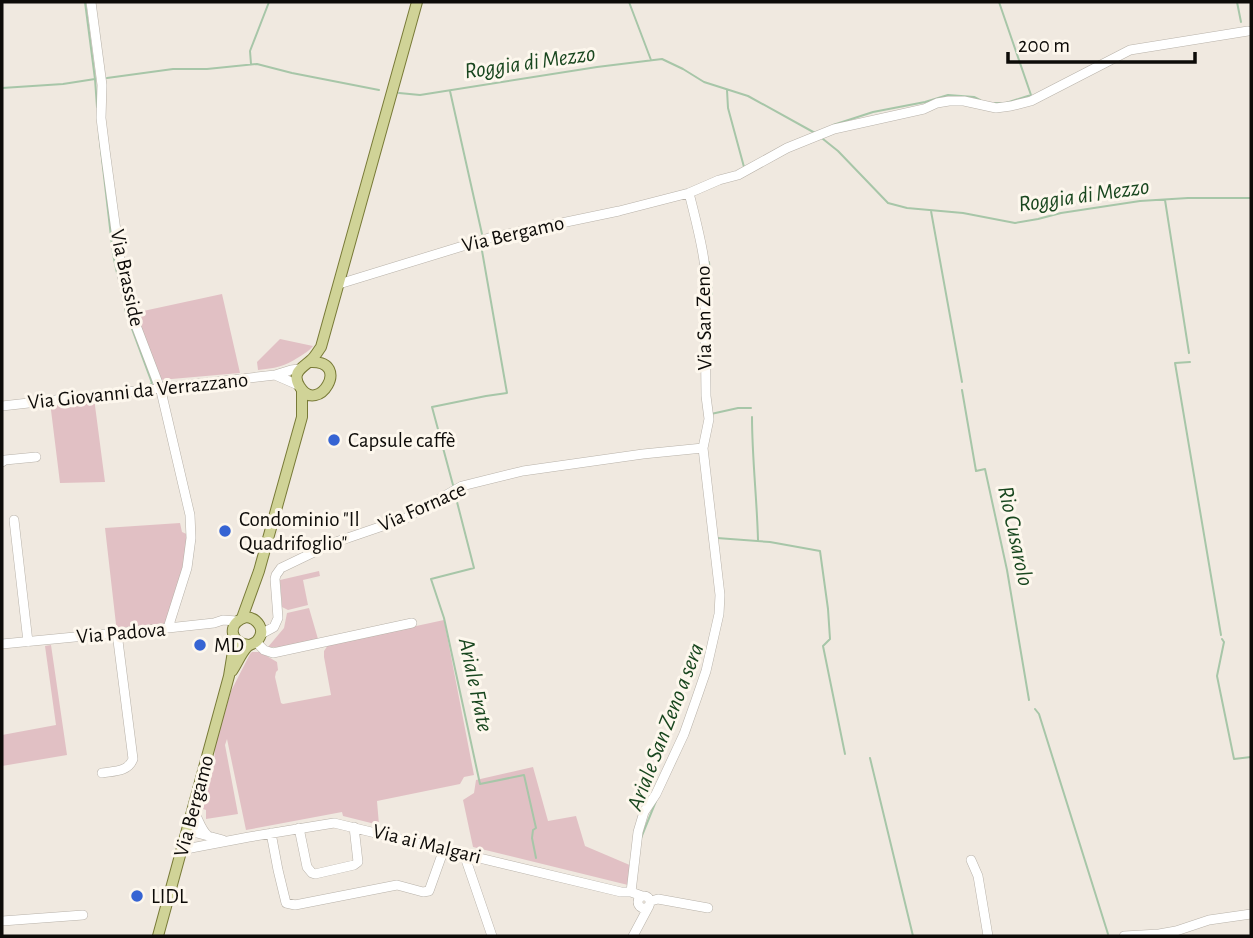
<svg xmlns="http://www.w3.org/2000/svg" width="1253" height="938" font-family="'Alegreya Sans',sans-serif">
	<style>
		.green { fill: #e1c0c4 }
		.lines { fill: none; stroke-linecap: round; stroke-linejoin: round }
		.stream { stroke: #a7c6a8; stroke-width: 2 }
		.minor-casing { stroke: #b8b2a9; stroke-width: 10 }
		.major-casing { stroke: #787a37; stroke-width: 12 }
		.minor { stroke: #fff; stroke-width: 9 }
		.major { stroke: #d0d397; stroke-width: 10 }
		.poi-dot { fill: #3664d3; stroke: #fdf7ed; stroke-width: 2.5 }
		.labels { text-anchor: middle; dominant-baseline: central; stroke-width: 6; stroke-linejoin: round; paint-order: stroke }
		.street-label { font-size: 21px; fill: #0d0b08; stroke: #fdf7ed }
		.poi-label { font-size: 21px; fill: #0d0b08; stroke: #fdf7ed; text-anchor: start }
		.water-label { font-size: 23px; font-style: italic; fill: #18461e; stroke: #fdf7ed }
	</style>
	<rect width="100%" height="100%" fill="#f0e9e0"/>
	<!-- green -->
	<path class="green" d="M222,294L240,373L160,380L134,313Z
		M280,339L313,346C308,352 305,353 299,357C284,367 275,368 258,370L257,362Z
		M94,398L105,482L60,483L50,402Z
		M180,523L182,532L191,536L168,628L117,633L105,528Z
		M319,571L320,576L303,580L308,605L288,610L282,607L280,580Z
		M309,608L318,639L280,647H268L284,628L287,613Z
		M444,620L474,775L464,777L460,784L377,801L379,825L343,816L342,812L246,830L227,739L225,745L238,814L206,819V810L203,809L214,764L215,746L231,691L250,654L252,652H260L277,662L278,670L276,672L275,677L281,703L283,704L331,695L324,657V651L328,645Z
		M51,645L67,755L2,766V735L56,725L45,646Z
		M533,767L548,821L576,816L585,846L632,866L628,885L473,847L463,800L474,793L476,780Z"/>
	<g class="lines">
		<!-- stream -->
		<path class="stream" d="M85,2L95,79L97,107
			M629,2L651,60
			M1237,2L1241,22
			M251,64L250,51L269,2
			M107,78L173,69H207L257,64L292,73L379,90
			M2,88L63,84L95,79
			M727,90L728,108L744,167
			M450,91L482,234
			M399,93L420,95L597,67L662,59L683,69L704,82L748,96L815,133
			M995,103H1006L1031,95L999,2
			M833,125L873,112L925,102L948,95L974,97L980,100
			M99,133L113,254L117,273
			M823,139L838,151L888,203L907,208L963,213L1015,223L1038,219L1061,213L1140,201L1188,198H1251
			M1165,200L1189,353
			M931,211L962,382
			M709,262L712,295L709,316
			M125,310L152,383L149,385
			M1190,362L1175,363L1221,635
			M962,390L976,471L985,469L1007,570L1029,700
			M711,414L738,408H751
			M752,417C752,458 757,499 758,540
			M453,485L432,407L486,396L507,393L481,245L483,244
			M456,498L474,568L431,579L444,618L480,784L524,775L536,828L533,830L532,838L536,858
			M717,538L770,542L820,551L828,609L830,639L823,646L845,754
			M1222,639L1224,642L1217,676L1234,759L1251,757
			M1035,709L1039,714L1108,934
			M870,758L913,936
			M641,838L656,801"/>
		<!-- minor casing -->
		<g class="minor-casing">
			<path id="minor" d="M91,2L102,85L101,118L105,150L122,275L129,307L161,391L190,515L191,538L187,568L168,628
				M339,284L489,238L619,211L689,193
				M275,375L298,385
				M2,406L275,375L291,370L299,369
				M2,462L5,460L36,457
				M14,520L28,642
				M261,634L274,627L278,618L275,579L276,575L281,568L333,543L406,518L462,486L523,471L643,454L703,448
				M256,642L264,650L273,653L412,623
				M2,644L168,628L214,623L223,620L237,621
				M102,773C114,771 128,772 133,759L117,633
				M193,811C199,819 200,829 208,836
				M299,828L307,867L312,873L315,874L354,865L358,862L354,827
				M187,832L197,833L223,840
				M271,833L278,870L286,903L295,905L397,885L423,892L429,891L444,849
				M182,852L191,848L249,837L334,823L621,892H631L642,896
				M464,854L492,936
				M971,860L978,876L988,936
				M631,892L638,832L644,812L656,794L684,734L696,700L706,671L719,614L720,595L703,448L709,419L706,396L705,312C711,275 698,229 689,193L719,180L738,175L787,148L834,129L924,109L937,103L949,101H964L996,108L1011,106L1031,101L1130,50L1248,31
				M638 902a6 6 0 1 1 12 0a6 6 0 1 1-12 0Z
				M651,901L658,899L708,908
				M2,921L83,915
				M633,936L649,906
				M1124,936L1159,934L1176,931L1209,920L1251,914"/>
		</g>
		<!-- major casing -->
		<g class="major-casing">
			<path id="major" d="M311,362C352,361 318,416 300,387C290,372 304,367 311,360C315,357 318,351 321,347L417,2
				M242,618L259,571L302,417V390
				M232,671C237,664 241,653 247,647C250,644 254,644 257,641C267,630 257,618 246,617C227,623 229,642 248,645
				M158,936L229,676L235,639"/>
		</g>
		<!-- minor -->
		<use href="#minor" class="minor"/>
		<!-- major -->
		<use href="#major" class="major"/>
	</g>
	<!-- markers -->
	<g class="poi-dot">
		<circle cx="334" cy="440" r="7"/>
		<circle cx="225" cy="531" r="7"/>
		<circle cx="200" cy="645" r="7"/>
		<circle cx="137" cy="896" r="7"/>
	</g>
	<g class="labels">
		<!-- street labels -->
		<g class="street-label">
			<text transform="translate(513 234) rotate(-13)">Via Bergamo</text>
			<text transform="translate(127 278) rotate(78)">Via Brasside</text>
			<text transform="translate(704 318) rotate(-91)">Via San Zeno</text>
			<text transform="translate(138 391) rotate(-6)">Via Giovanni da Verrazzano</text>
			<text transform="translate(422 507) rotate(-24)">Via Fornace</text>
			<text transform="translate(121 633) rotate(-5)">Via Padova</text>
			<text transform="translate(194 806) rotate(-75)">Via Bergamo</text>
			<text transform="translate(427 844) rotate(14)">Via ai Malgari</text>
		</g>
		<!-- poi labels -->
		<g class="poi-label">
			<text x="348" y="440">Capsule caffè</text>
			<text x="239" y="519">Condominio "Il<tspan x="239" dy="24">Quadrifoglio"</tspan></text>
			<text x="214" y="645">MD</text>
			<text x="151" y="896">LIDL</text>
		</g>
		<!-- water labels -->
		<g class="water-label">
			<text transform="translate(530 63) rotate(-8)">Roggia di Mezzo</text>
			<text transform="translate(1084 196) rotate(-8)">Roggia di Mezzo</text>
			<text transform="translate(1015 536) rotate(78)">Rio Cusarolo</text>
			<text transform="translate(475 685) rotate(78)">Ariale Frate</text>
			<text transform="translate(666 727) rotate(-69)">Ariale San Zeno a sera</text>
		</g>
	</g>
	<!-- border -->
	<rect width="1253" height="938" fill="none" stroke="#0d0b08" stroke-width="7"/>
	<!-- scale -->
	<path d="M1008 52v10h187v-10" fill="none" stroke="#0d0b08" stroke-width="3.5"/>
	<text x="1018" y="52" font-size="21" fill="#0d0b08" stroke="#fdf7ed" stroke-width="5" paint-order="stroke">200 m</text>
</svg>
